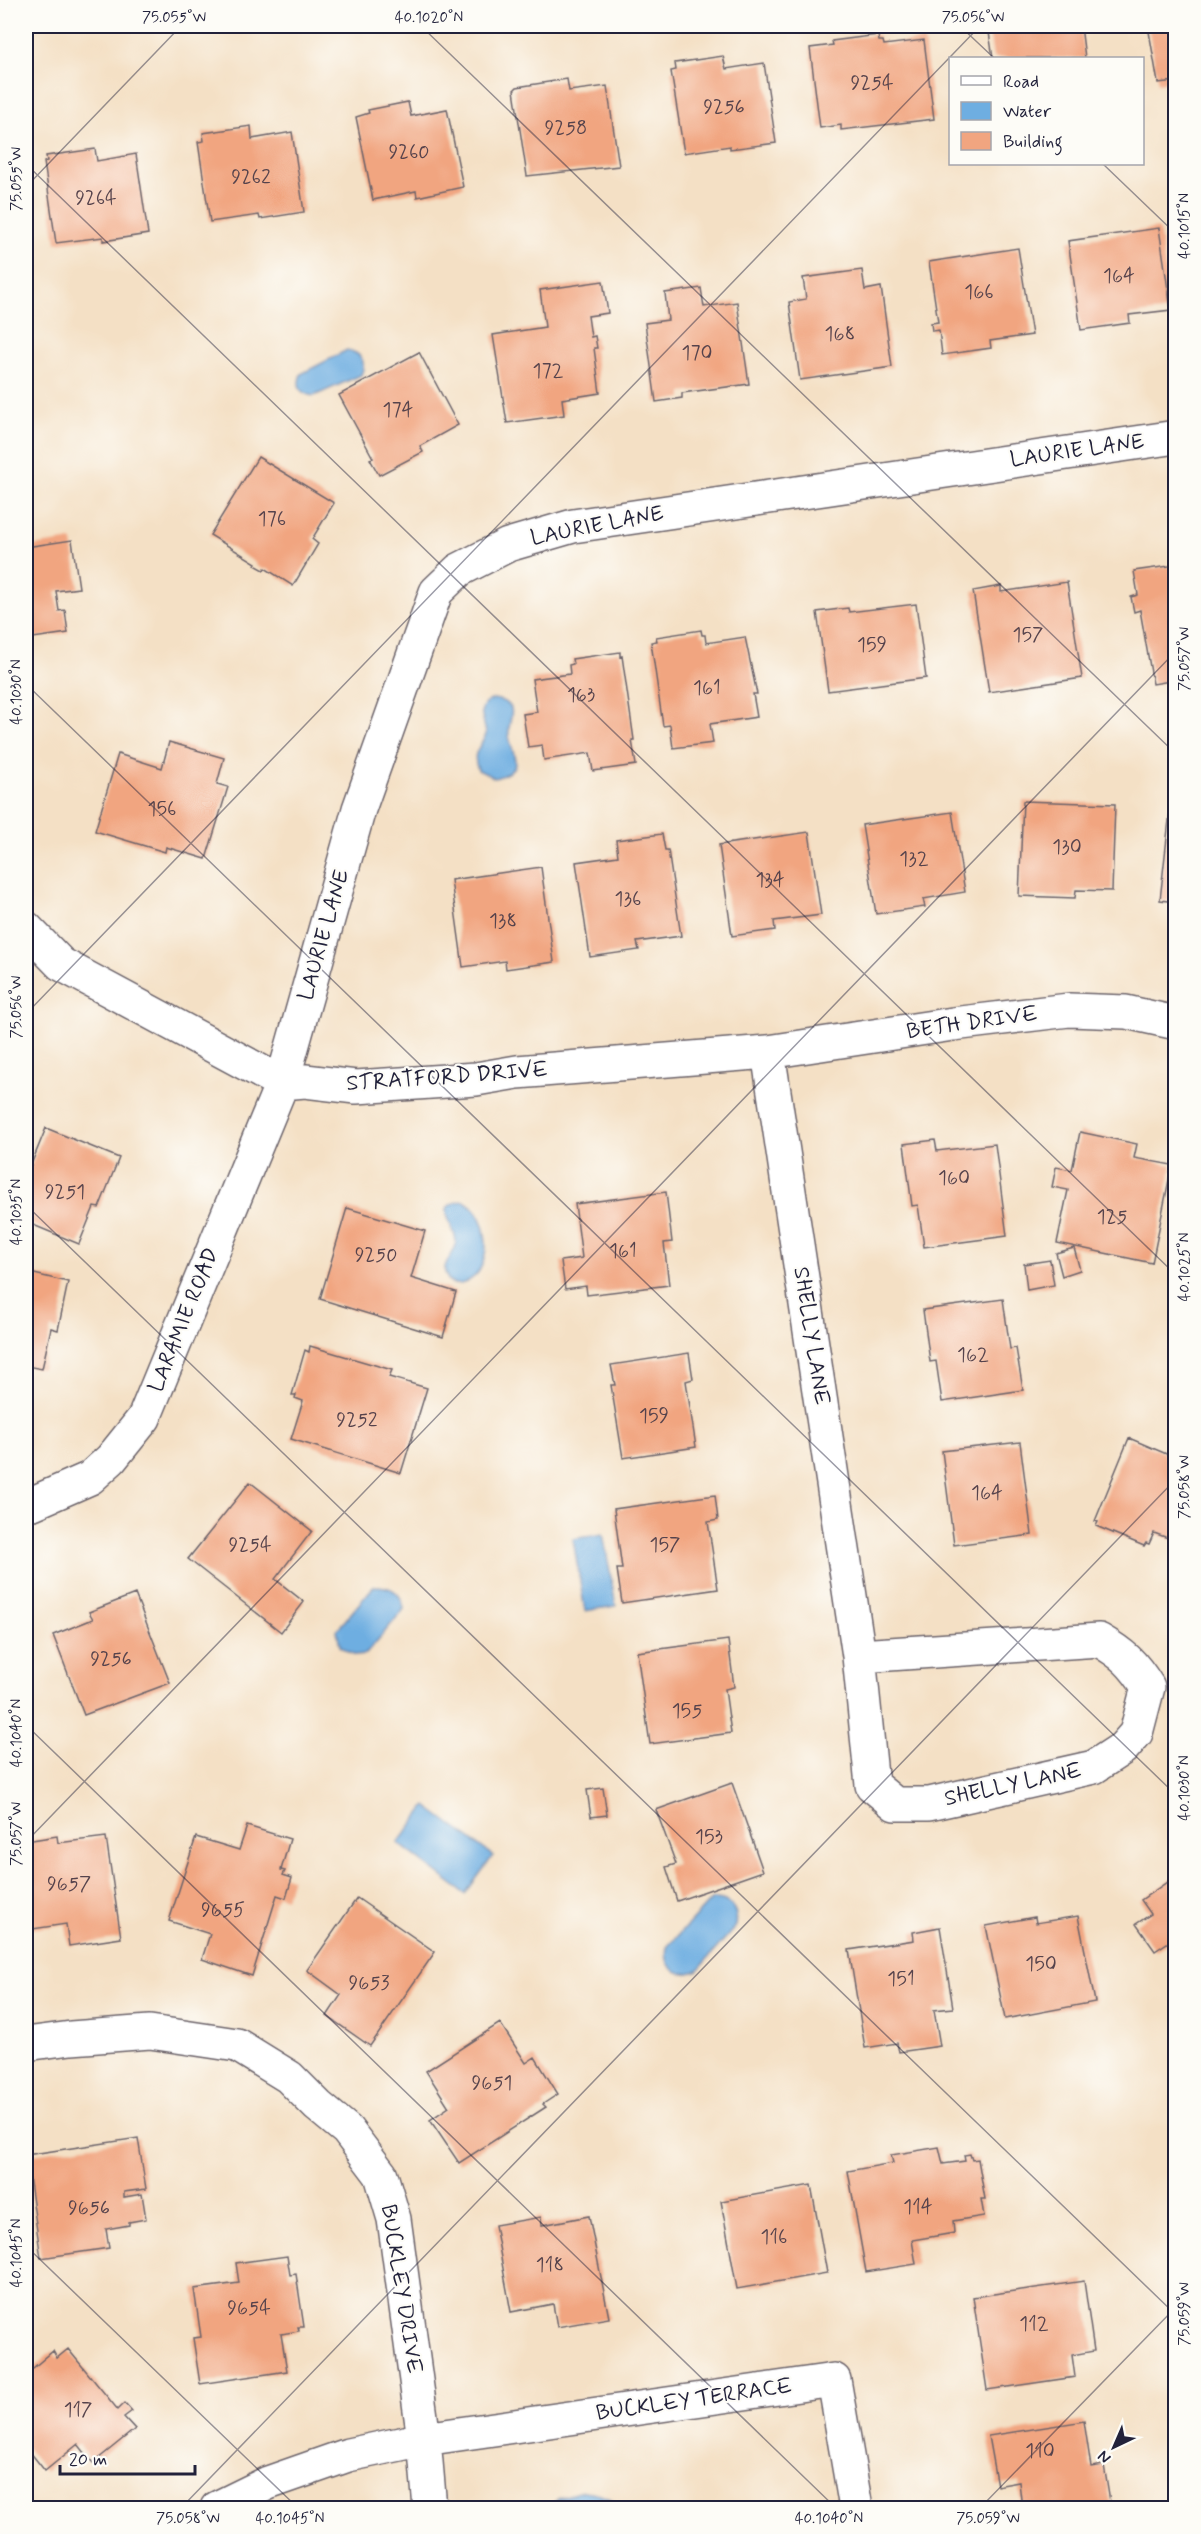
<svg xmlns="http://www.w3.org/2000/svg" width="1201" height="2534" font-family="Mynerve,sans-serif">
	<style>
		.water { fill: #6eaee1; stroke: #48688e; stroke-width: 1.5 }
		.building { fill: #f1a580 }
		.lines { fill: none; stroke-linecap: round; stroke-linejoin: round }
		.minor-casing { stroke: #6c646b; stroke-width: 36 }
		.minor { stroke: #fff; stroke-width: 33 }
		.ticks { fill: none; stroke: #22223b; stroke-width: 1.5; stroke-opacity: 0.45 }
		.labels { text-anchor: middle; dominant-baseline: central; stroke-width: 4.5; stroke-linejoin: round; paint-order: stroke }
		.number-label { font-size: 20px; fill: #56434c }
		.street-label { font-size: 22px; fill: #22223b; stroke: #fdfcf7 }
		.neatline { fill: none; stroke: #22223b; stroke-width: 2 }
		.ticks-label { font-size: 15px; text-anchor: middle; fill: #22223b }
	</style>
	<rect width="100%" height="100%" fill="#fdfcf7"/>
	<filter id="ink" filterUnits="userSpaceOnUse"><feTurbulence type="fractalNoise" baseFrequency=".0167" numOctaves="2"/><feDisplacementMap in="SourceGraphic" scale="12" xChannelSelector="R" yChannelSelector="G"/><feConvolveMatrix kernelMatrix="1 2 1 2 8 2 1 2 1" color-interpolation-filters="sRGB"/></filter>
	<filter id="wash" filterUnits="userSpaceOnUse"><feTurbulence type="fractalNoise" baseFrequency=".008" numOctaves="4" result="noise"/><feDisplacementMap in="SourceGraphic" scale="24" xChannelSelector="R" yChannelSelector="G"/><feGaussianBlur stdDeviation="1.35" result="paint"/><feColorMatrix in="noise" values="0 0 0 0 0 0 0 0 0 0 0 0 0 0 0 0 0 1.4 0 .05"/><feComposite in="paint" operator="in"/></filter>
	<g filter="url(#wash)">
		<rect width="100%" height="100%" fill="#f4e0c5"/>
		<!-- water -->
		<path class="water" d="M347,350C361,353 367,361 361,375L314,396C300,394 296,387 301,374Z
			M494,699C524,704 506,719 509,736C512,756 527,769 495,778L478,770C471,753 479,749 486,735C485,719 473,706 494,699Z
			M464,1201C486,1213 492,1249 479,1271C471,1283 450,1293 445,1272C443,1261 456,1254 456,1243C457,1226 430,1204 464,1201Z
			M603,1534L616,1606L585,1611L573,1539Z
			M374,1586C392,1586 401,1592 404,1609L366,1654L355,1655L340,1646L337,1630Z
			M426,1806L493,1856L465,1894L398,1843Z
			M712,1899C729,1898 739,1909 736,1926L698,1970C679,1979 663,1968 667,1947Z
			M582,2491C597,2492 610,2495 617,2508H548L559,2498Z"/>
		<g id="blocks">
			<!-- building -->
			<path class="building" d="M988,26H1081L1085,58H993Z
				M1148,26H1176V81L1158,83Z
				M878,35L879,41H883L884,45L924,40L934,119L841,130V125L820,128L810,48L833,45L832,41Z
				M723,56L726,69L764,63L776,143L730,149V146L684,153L671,71L676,70L675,63Z
				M567,79L569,91L607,86L619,166L527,176L514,90L517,87Z
				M408,102L411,116L447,109L463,187L417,197L416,191L373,200L356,117L369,113L368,110Z
				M251,126L252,139L292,132L304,212L260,219L259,215L210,222L198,142L204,141L203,133Z
				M95,149L97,161L136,154L148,234L103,241V237L56,243L44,162L47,161L46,156Z
				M1159,228L1171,310L1129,315L1130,323L1081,330L1068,241Z
				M1018,248L1032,335L990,341L991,348L942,355L939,330L932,331L931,323L938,322L929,262Z
				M862,270L865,290L881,287L892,367L800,380L789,302L806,299L803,278Z
				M603,281L608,313L588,316L591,337L595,336L597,348H594L600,393L562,399L564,415L507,423L493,335L545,327L540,290Z
				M701,288L704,307L737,302L749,384L682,393V398L656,402L645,323L668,320L665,293Z
				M419,352L458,425L420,446L423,452L379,475L370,459L373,458L339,395Z
				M258,457L334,503L312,539L318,544L293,586L265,568L264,570L255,565L256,563L210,535Z
				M72,540L79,588L56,591L59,611L65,610L68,633L26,639V547Z
				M1176,565V680L1153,684L1140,610L1134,612L1131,597L1138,595L1134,571Z
				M1067,582L1082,678L989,692L973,591L1001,586V592Z
				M916,604L926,678L828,691L817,612L848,608L849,612Z
				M701,630L702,635H705L706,643L745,637L757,694H753L757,717L710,724L713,743L673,748L670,725L663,726L651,642L657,641L656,637Z
				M620,652V657L622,656L634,740H632L636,765L593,771L590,753L544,760L542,745L528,747L523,714L537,712L532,679L570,674L569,665L573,664L572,659Z
				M169,742L224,758L217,784L228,787L206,859L166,847L165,852L95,831L118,754L162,768Z
				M1023,801L1115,804L1112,891L1076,890L1075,898L1019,896Z
				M1170,811L1176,812V902L1160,900Z
				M952,812L965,892L923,899L925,907L876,914L862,825Z
				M809,832L821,915L774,921L775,930L732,936L719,845Z
				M662,834L665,850H668L681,936L637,942L639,950L590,957L576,862L618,856L616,840Z
				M541,867L554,962L506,969L505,961L463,967L451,880Z
				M46,1128L119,1158L99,1208L94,1207L79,1244L26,1222V1177Z
				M1080,1132L1137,1144L1134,1158L1172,1165L1152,1263L1057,1243L1068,1190L1052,1187L1056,1167L1072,1170Z
				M935,1140L937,1151L995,1144L1007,1236L924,1247L918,1205L912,1206L904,1144Z
				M666,1192L672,1242L664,1243L669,1285L587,1295L586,1286L565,1289L561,1261L582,1258L575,1204Z
				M347,1208L425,1231L411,1278L456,1292L443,1337L320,1299Z
				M1074,1248L1080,1270L1062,1276L1056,1253Z
				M1050,1260L1054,1285L1027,1290L1024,1264Z
				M26,1272L68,1282L58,1330L51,1328L42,1369L26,1366Z
				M1003,1299L1010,1349L1016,1348L1023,1390L942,1402L936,1361L930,1362L923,1310Z
				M310,1346L392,1370L389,1377L427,1388L401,1473L291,1439L303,1401L295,1398L296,1395H292L305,1350L309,1352Z
				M689,1353L693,1379L686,1381L696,1447L623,1458L611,1385H615L611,1365Z
				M1129,1438L1176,1458V1541L1154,1533L1149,1544L1146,1543L1144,1546L1096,1526L1098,1522L1095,1521Z
				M1020,1442L1032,1535L954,1545L942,1451Z
				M250,1482L312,1531L275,1579L304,1602L281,1632L188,1559Z
				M715,1495L718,1520L708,1522L718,1589L622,1603L617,1569H622L614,1509Z
				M135,1594L170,1683L84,1715L53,1635L93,1619L89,1612Z
				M728,1640L734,1687L725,1689L731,1733L650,1744L637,1652Z
				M732,1783L763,1871L677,1901L666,1867L676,1864L656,1810Z
				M603,1788L607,1815L591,1817L587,1790Z
				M247,1826L290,1839L281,1870L285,1871L283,1875L292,1878L286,1898L277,1895L252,1976L202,1959L210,1934L169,1921L196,1837L239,1850Z
				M57,1836L58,1843L106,1837L121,1938L69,1946L66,1924L26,1930V1841Z
				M1176,1876V1948L1170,1941L1155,1951L1136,1924L1151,1914L1141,1900Z
				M357,1898L435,1952L370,2046L327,2016L341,1995L307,1970Z
				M1078,1916L1095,2002L1005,2019L986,1926L1035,1917L1036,1923Z
				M940,1927L953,2008L934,2010L940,2046L899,2052L897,2043L865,2048L849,1950L914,1940L913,1932Z
				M500,2023L526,2063L535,2057L558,2094L543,2104L546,2107L459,2163L430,2120L449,2107L426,2071Z
				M138,2138L146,2189L124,2192V2197L142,2194L146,2219L129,2222V2225L106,2229L109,2248L41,2258L26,2155Z
				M939,2147L943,2164L965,2161L964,2155L970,2154L972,2160L978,2159L985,2199H981L984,2216L953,2221L954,2233L912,2240L916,2264L866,2272L848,2171L893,2163L891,2155Z
				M811,2185L827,2273L737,2289L721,2201Z
				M589,2216L609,2318L557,2327L553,2304L511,2312L495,2225L541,2217L542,2225Z
				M287,2256L290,2275L296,2274L304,2327H298L299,2331L281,2334L287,2371L200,2384L193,2338L201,2337L194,2289L239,2283L236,2263Z
				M1084,2281L1094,2351L1072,2355L1075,2377L987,2390L973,2297Z
				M68,2349L118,2410L125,2403L132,2411L124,2417L135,2429L93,2463L78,2444L45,2471L26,2447V2374L53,2351L57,2358Z
				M1084,2421L1091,2467L1104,2465L1111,2508H1022L1019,2482L997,2486L988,2436Z"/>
		</g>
	</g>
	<g filter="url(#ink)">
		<use href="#blocks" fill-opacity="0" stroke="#6c646b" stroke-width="1.5"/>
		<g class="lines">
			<!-- minor casing -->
			<g class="minor-casing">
				<path id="minor" d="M26,928L61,964L282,1083L305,1081L356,1087L476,1079L517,1072L768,1052L953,1024L1069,1010L1126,1012L1176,1023
					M768,1052L859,1656
					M26,1503H33L90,1478L111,1459L144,1418L282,1083L359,809L436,592L459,570L508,545L573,526L1176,437
					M1099,1640C1123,1654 1133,1663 1148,1687L1136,1733L1123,1748L1094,1767L929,1804H895L872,1785L859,1656Z
					M26,2044L71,2038L150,2032L237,2045L289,2077L318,2106L347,2130L381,2175L394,2219L424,2439L430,2508
					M217,2508L268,2483L348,2455L424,2439L834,2380L856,2508"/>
			</g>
			<!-- minor -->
			<use href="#minor" class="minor"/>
		</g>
	</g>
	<!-- ticks -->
	<path class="ticks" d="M421,26L1176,754M960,26L994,58M26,164L1176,1275M1103,164L1176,234M26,187L181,26M26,684L1176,1795M26,1014L980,26M26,1205L1176,2315M26,1725L836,2508M26,1842L1176,651M26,2246L298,2508M181,2508L1176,1479M980,2508L1176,2307"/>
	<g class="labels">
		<!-- number labels -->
		<g class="number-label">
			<text x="872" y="83">9254</text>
			<text x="724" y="107">9256</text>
			<text x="566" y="128">9258</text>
			<text x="409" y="152">9260</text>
			<text x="251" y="177">9262</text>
			<text x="96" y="198">9264</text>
			<text x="1119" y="276">164</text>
			<text x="979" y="292">166</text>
			<text x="840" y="334">168</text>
			<text x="697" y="353">170</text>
			<text x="548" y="371">172</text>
			<text x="398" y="410">174</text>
			<text x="272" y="519">176</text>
			<text x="1028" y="635">157</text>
			<text x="872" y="645">159</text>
			<text x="707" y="688">161</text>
			<text x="581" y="695">163</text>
			<text x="162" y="809">156</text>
			<text x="1067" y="847">130</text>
			<text x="914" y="859">132</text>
			<text x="770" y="880">134</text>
			<text x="628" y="899">136</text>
			<text x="503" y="921">138</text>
			<text x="954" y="1178">160</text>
			<text x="65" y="1192">9251</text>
			<text x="1112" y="1217">125</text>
			<text x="623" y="1251">161</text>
			<text x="376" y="1255">9250</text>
			<text x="973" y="1355">162</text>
			<text x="654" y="1416">159</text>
			<text x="357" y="1420">9252</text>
			<text x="987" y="1493">164</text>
			<text x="250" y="1545">9254</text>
			<text x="665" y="1545">157</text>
			<text x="111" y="1659">9256</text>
			<text x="687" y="1711">155</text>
			<text x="709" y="1837">153</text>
			<text x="69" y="1884">9657</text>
			<text x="223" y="1910">9655</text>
			<text x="1041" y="1964">150</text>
			<text x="901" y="1979">151</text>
			<text x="369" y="1983">9653</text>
			<text x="492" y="2083">9651</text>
			<text x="918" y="2207">114</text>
			<text x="89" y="2208">9656</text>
			<text x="774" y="2237">116</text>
			<text x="550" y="2265">118</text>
			<text x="249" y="2308">9654</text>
			<text x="1034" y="2324">112</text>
			<text x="78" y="2410">117</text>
			<text x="1040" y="2451">110</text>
		</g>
		<!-- street labels -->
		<g class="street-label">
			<text transform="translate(1077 451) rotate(-8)">LAURIE LANE</text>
			<text transform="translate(597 526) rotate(-11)">LAURIE LANE</text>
			<text transform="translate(324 935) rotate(-74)">LAURIE LANE</text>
			<text transform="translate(972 1023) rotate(-8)">BETH DRIVE</text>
			<text transform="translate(447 1077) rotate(-4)">STRATFORD DRIVE</text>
			<text transform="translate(184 1320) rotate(-68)">LARAMIE ROAD</text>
			<text transform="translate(811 1336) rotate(81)">SHELLY LANE</text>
			<text transform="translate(1013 1785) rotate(-12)">SHELLY LANE</text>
			<text transform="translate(401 2289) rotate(81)">BUCKLEY DRIVE</text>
			<text transform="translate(694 2400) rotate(-8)">BUCKLEY TERRACE</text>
		</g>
	</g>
	<!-- margin -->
	<rect width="1201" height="2534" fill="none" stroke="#fdfcf7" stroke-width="66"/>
	<!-- legend -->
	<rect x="949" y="57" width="195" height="108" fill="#fdfcf7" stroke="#a5a5ac" stroke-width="1.5"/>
	<rect x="961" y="76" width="30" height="9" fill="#ffffff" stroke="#a5a5ac" stroke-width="1.5"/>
	<text x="1003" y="87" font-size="18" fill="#22223b">Road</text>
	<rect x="961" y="102" width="30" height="18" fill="#6eaee1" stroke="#a5a5ac" stroke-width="1.5"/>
	<text x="1003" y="117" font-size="18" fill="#22223b">Water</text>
	<rect x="961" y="132" width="30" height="18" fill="#f1a580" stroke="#a5a5ac" stroke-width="1.5"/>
	<text x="1003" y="147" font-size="18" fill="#22223b">Building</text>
	<!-- north arrow -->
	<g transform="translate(1114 2447) rotate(224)" stroke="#fdfcf7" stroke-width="4.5" paint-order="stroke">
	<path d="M0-4.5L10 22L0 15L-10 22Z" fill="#22223b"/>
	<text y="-9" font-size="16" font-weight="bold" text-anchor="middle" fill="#22223b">N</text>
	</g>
	<!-- scale -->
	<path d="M60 2465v9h135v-9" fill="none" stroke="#22223b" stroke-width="3"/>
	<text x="69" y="2465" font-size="18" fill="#22223b" stroke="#fdfcf7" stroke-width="4.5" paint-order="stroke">20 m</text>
	<rect x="33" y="33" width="1135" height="2468" class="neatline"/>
	<g class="ticks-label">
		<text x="174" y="22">75.055°W</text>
		<text x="429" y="22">40.1020°N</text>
		<text x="973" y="22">75.056°W</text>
		<text transform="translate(16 179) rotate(-90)" y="5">75.055°W</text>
		<text transform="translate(1184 226) rotate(-90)" y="5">40.1015°N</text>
		<text transform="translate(1184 659) rotate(-90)" y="5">75.057°W</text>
		<text transform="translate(16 692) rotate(-90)" y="5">40.1030°N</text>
		<text transform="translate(16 1007) rotate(-90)" y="5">75.056°W</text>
		<text transform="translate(16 1212) rotate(-90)" y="5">40.1035°N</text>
		<text transform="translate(1184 1267) rotate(-90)" y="5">40.1025°N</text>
		<text transform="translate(1184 1487) rotate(-90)" y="5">75.058°W</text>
		<text transform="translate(16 1733) rotate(-90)" y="5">40.1040°N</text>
		<text transform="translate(1184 1788) rotate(-90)" y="5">40.1030°N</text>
		<text transform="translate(16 1834) rotate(-90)" y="5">75.057°W</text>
		<text transform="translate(16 2253) rotate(-90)" y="5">40.1045°N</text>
		<text transform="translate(1184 2314) rotate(-90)" y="5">75.059°W</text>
		<text x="188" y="2523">75.058°W</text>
		<text x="290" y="2523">40.1045°N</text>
		<text x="829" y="2523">40.1040°N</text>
		<text x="988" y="2523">75.059°W</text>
	</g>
</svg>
